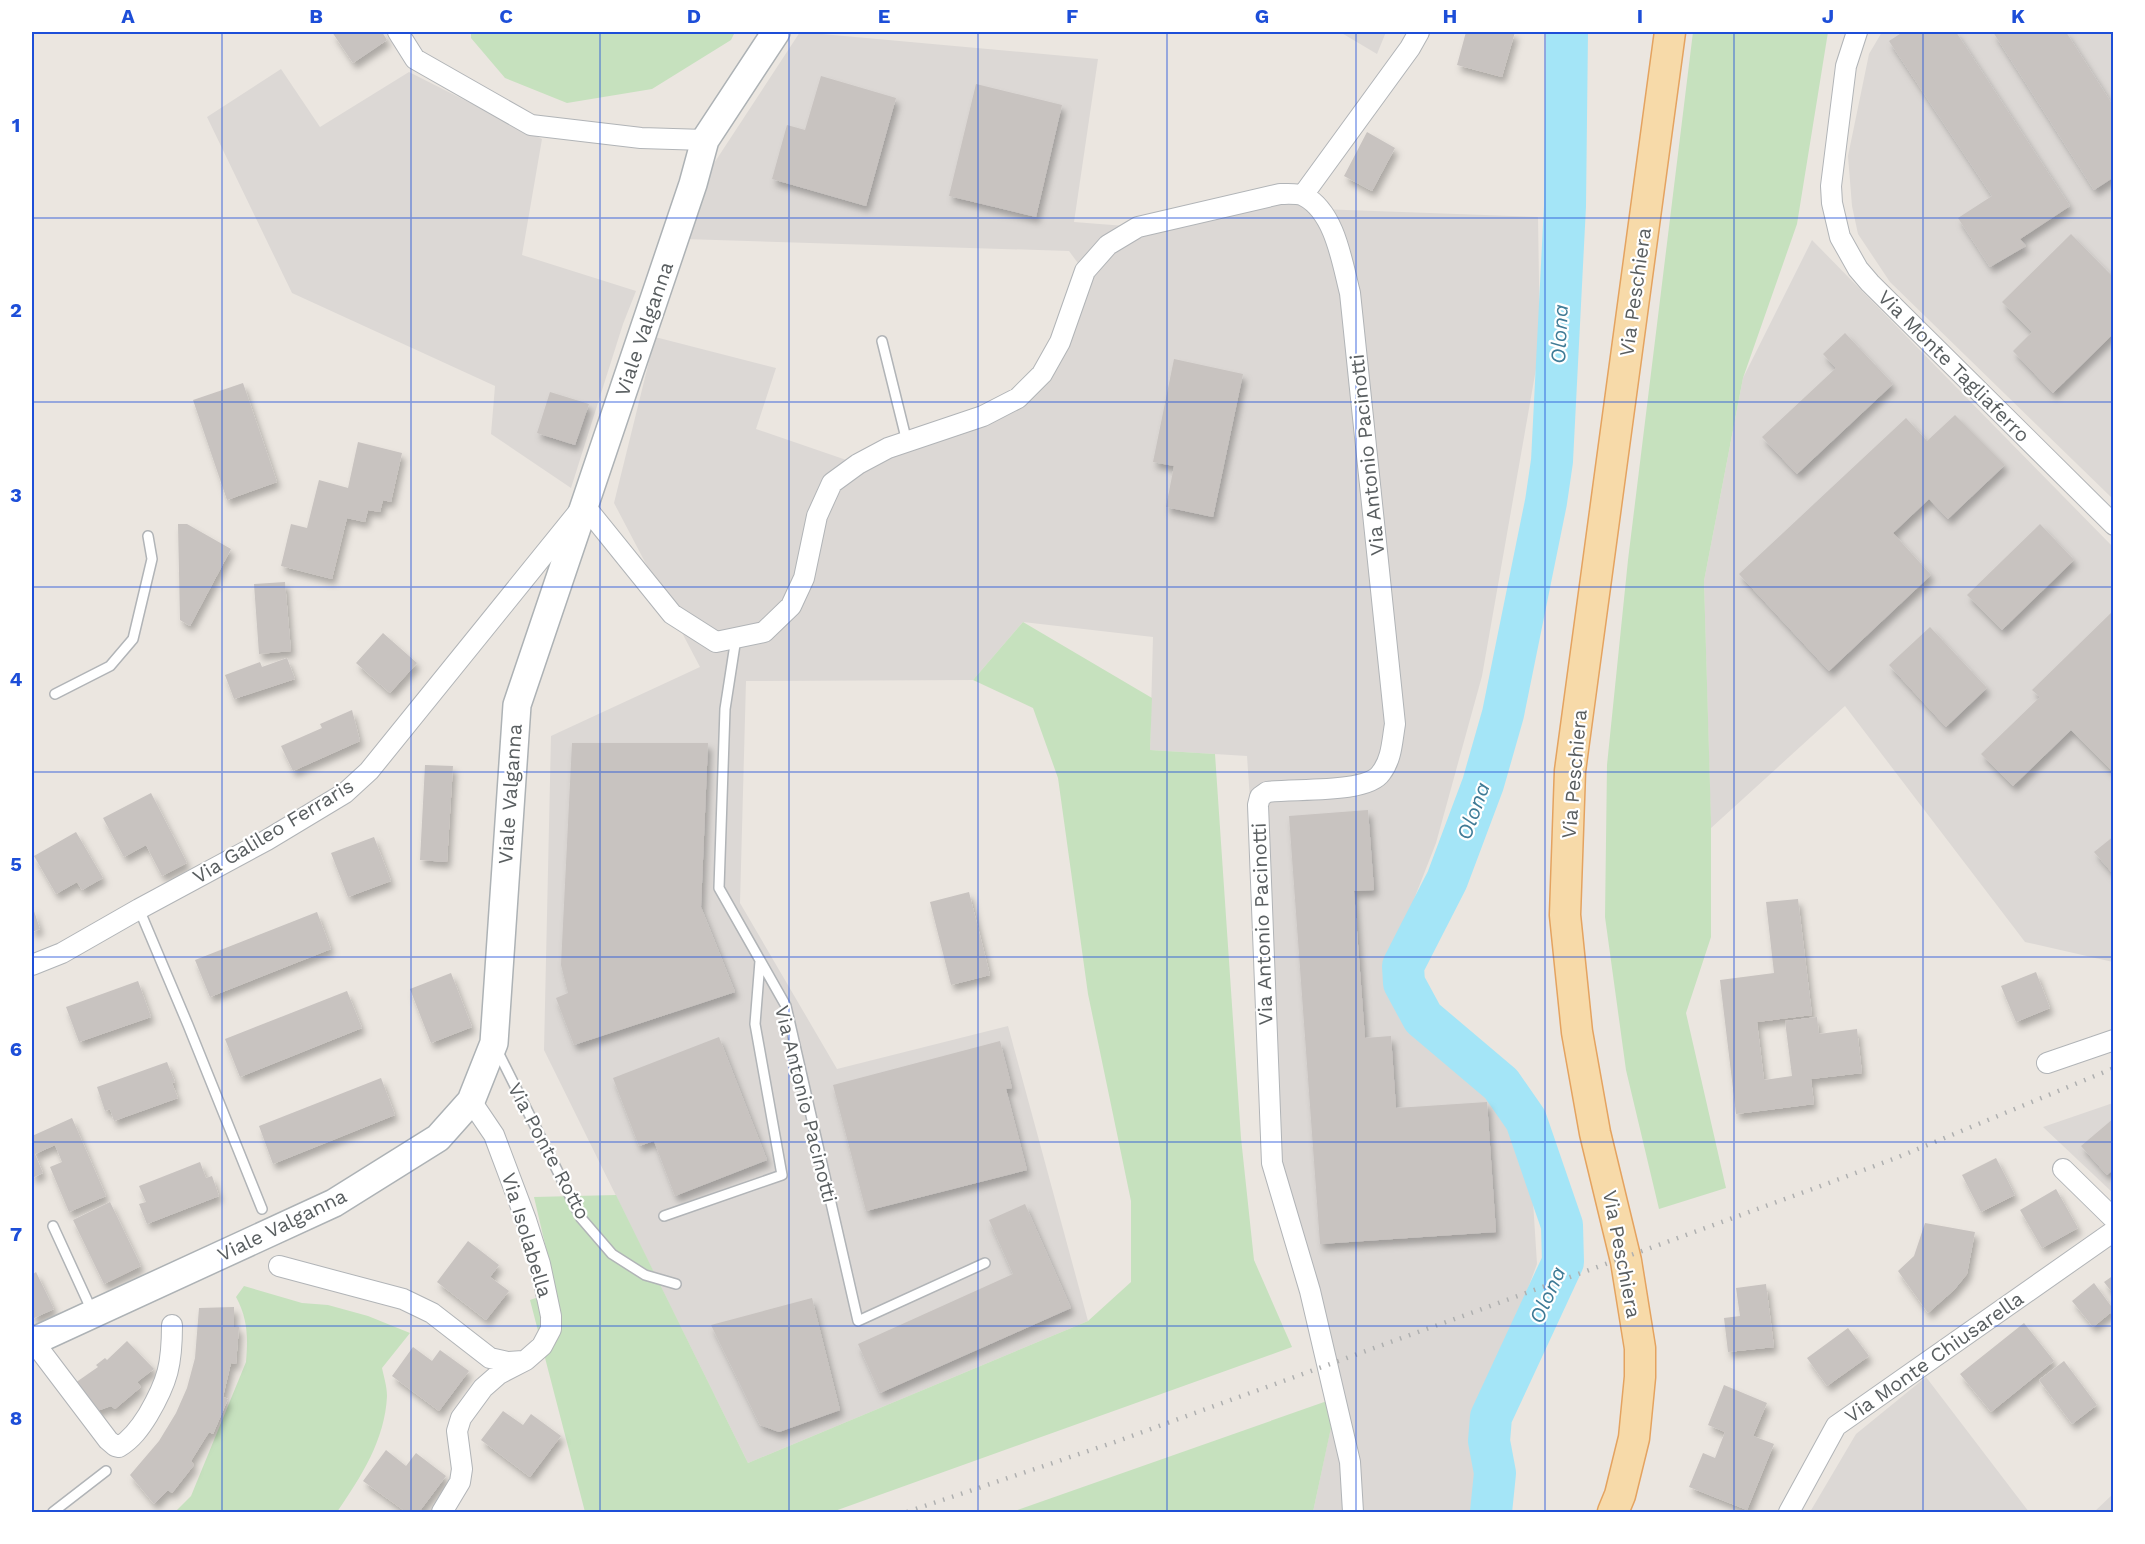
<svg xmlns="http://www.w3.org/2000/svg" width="2145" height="1544" font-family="'Work Sans',sans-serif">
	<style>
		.industrial { fill: #dcd8d5 }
		.green { fill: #c6e1be }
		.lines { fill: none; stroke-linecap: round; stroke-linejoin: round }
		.river { stroke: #a4e5f7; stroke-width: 42 }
		.building { fill: #c8c3c0; filter: url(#shadow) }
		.service-casing { stroke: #b1b4b7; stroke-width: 12 }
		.minor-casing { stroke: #b1b4b7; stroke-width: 22 }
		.secondary-casing { stroke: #adb2b5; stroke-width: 30 }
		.primary-casing { stroke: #e4a360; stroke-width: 33 }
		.service { stroke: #fff; stroke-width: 9 }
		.minor { stroke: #fff; stroke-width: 20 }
		.secondary { stroke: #fff; stroke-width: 27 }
		.primary { stroke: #f7daa9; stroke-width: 30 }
		.rail { stroke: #afb0b0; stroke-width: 4.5; stroke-dasharray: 1.5 8; stroke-linecap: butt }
		.grid { fill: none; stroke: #1d4ed8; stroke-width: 1.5; stroke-opacity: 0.55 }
		.labels { text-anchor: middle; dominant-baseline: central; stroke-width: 4.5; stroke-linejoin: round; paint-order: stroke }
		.street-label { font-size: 20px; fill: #595e60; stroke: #fff }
		.water-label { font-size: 21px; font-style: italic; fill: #3f7b96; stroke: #fff }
		.neatline { fill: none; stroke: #1d4ed8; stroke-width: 2 }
		.grid-label { font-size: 20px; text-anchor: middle; font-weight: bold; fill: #1d4ed8 }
	</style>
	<defs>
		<filter id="shadow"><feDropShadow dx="3.5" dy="6" stdDeviation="3" flood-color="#0004"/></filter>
	</defs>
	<rect width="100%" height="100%" fill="#ebe6e0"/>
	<!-- industrial -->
	<path class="industrial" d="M800,32L1098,59L1074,222L1138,227L1280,194L1319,209L1538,217L1540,346L1482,676L1436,843L1391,958L1410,1024L1494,1104L1531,1170L1537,1264L1481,1415L1474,1512H1313L1332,1422L1275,1163L1247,756L1150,750L1153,637L1023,622L973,680L746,681L740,903L837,1069L1008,1026L1088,1321L748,1463L544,1050L551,736L700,667L614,503L655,337L776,368L756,429L858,464L929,435L1042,374L1086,274L1069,251L684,239L703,180Z
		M1340,32H1386L1377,54Z
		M1882,32H2113V499L1890,282L1858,234L1852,206L1848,156L1869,54Z
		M281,69L320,127L409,72L542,139L522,255L636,291L623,324L571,488L491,434L495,386L292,293L207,117Z
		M1812,240L2113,547V962L2025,942L1845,706L1711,828L1704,581L1743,378Z
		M2113,1103V1193L2043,1127Z
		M1926,1377L2029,1512H1810L1856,1434Z
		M2113,1494V1512H2094Z"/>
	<!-- green -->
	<path class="green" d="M471,32H735L731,40L652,89L567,103L505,78L471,38Z
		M1693,32H1828L1797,224L1743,378L1704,581L1711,820V937L1686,1013L1726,1188L1659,1209L1626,1070L1605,917L1607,765L1628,560Z
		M1023,622L1152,698L1150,750L1215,754L1241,1138L1254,1260L1292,1347L832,1512H585L530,1300L556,1291L534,1197L616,1195L748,1463L1088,1321L1131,1282V1201L1088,994L1058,778L1033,708L973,680Z
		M244,1286L302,1303L328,1305L368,1316L410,1333L382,1368C384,1377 387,1387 387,1396C385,1440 361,1477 337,1512H175L191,1496L246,1362C248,1338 248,1319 236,1297Z
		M1327,1401L1332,1423L1313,1512H1012Z"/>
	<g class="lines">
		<!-- river -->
		<path class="river" d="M1491,1512L1495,1473L1489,1441L1491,1417L1563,1262L1562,1225L1526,1120L1501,1084L1423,1018L1404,983L1403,966L1447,880L1483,784L1503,714L1546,502L1552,461L1565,206L1567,32"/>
	</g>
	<!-- building -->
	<path class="building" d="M332,32H382L387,40L353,63Z
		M1466,32H1515L1502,77L1457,65Z
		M1903,32H1956L2070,206L2020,239L2026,246L1990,267L1958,218L1992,196L1889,41Z
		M1993,32H2066L2114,107V177L2094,190Z
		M821,76L896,98L866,206L772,179L787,125L805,130Z
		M976,84L1062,105L1036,217L949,196Z
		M1367,132L1395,148L1372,191L1344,176Z
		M2071,234L2114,278V333L2053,393L2013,351L2032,332L2002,302Z
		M1845,333L1893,384L1797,474L1762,437L1836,368L1823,354Z
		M1174,359L1243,374L1213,517L1166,507L1174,466L1153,462Z
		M243,383L277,482L227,500L193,400Z
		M550,392L589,404L575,445L537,433Z
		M1955,415L2005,465L1948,519L1929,499L1893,533L1931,575L1829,671L1739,574L1906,418L1927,441Z
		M358,442L402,453L391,502L383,500L380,512L368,510L365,522L347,518L332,579L281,566L291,524L307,528L319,480L348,488Z
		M178,524H187L231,549L190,626L180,620Z
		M2040,524L2074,560L2002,630L1967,595Z
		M285,582L291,651L259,654L254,584Z
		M2114,610V773L2071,730L2013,786L1981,754L2040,697L2032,690Z
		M1930,627L1987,688L1946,727L1889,665Z
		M383,633L417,663L390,693L356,663Z
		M287,658L295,679L234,699L225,675L260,662L262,667Z
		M352,710L360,741L293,771L281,746L322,728L320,724Z
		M572,743H708L701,907L735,992L574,1045L556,998L568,993L561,965Z
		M425,765L453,766L447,862L420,860Z
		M151,793L187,863L162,876L146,845L124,857L103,818Z
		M1368,810L1374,890L1354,891L1365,1038L1391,1036L1396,1108L1487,1102L1496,1232L1320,1244L1289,816Z
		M76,832L103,878L82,890L77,882L56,894L34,856Z
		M2114,836V875L2094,852Z
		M374,837L391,881L348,897L331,853Z
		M969,892L990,975L951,985L930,902Z
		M1798,899L1812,1015L1757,1022L1764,1080L1792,1076L1785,1021L1817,1017L1819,1034L1857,1029L1862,1073L1811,1079L1814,1104L1736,1114L1720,980L1774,973L1766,902Z
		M32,905L40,929L32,932Z
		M317,912L331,949L210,997L195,960Z
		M2036,972L2050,1008L2016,1022L2001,986Z
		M451,973L472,1027L431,1043L410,989Z
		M138,981L151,1017L79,1042L66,1007Z
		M347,991L362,1028L240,1077L225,1039Z
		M719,1037L767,1160L675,1196L654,1141L639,1146L613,1078Z
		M1000,1041L1012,1088L1006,1089L1027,1170L866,1211L833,1085Z
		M167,1062L175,1082L172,1083L178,1098L114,1121L110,1109L105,1111L97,1087Z
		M381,1078L395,1115L273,1164L259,1126Z
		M72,1118L106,1196L69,1212L50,1167L62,1162L55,1145L35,1154L43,1173L32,1178V1136Z
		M2114,1118V1169L2107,1175L2081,1146Z
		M1996,1158L2015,1195L1981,1212L1962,1175Z
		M200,1162L206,1178L212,1176L219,1196L147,1224L139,1204L146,1202L139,1186Z
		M2056,1189L2078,1228L2042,1248L2020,1210Z
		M110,1202L141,1266L104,1284L73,1220Z
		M1025,1204L1071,1308L880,1393L858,1344L1013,1274L989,1220Z
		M1925,1223L1975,1232L1967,1274L1954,1290L1928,1313L1898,1271L1914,1256Z
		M468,1241L499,1265L490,1277L509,1291L486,1320L437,1282Z
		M36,1272L54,1309L32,1319V1275Z
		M2114,1275V1295L2104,1282Z
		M2094,1283L2114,1310L2093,1327L2072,1301Z
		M1766,1284L1774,1347L1728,1352L1724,1318L1740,1316L1736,1288Z
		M812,1298L840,1410L779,1432L760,1425L711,1325Z
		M234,1307V1327H239L236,1364L231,1363L223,1397L228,1399L213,1434L209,1432L191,1461L194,1465L172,1493L168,1490L154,1504L130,1475L159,1441L176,1413L187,1388L195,1358L199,1308Z
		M2024,1323L2054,1361L1991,1412L1960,1374Z
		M1848,1328L1869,1356L1827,1386L1807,1358Z
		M127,1341L154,1369L137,1382L141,1387L115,1409L111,1406L94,1412L75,1383L98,1367L96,1365L105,1358L107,1360Z
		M413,1347L432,1361L440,1350L469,1371L439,1411L392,1376Z
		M2064,1361L2097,1405L2072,1424L2039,1380Z
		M1724,1385L1767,1403L1753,1436L1774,1444L1747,1510L1689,1487L1703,1453L1715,1458L1725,1432L1708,1425Z
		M503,1411L523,1425L531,1414L561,1436L530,1477L481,1440Z
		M386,1450L406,1466L416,1453L446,1476L419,1512H406L363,1481Z"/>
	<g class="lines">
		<!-- service casing -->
		<g class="service-casing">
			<path id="service" d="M882,341L907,442
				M736,638L725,709L719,888L786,1006L858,1321L985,1263
				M55,694L110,666L133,639L152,559L148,536
				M139,909L188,1025L262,1209
				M497,1050L581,1218L612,1254L645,1275L676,1284
				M664,1216L782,1175L755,1024L760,961
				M53,1226L92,1311
				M53,1512L106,1471"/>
		</g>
		<!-- minor casing -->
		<g class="minor-casing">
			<path id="minor" d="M398,32L415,59L531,125L641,138L705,140
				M1857,32L1846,66L1831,186L1832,203L1840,237L1858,269L1870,283L2114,525
				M1303,195L1410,48L1419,32
				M32,965L62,953L139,909L267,840L345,793L369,771L584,505L672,614L716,642L764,632L791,606L804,578L817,516L832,483L858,464L888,448L983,416L1018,398L1042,374L1060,342L1085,271L1108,245L1138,227L1280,194C1287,194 1298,193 1304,196C1335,212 1342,262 1350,293L1395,724C1392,741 1392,759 1381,773C1367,794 1293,788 1267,792L1260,797L1258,805L1272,1163L1310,1291L1350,1462L1353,1512
				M2047,1063L2114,1040
				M2063,1169L2114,1219
				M279,1266L403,1299L432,1313L490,1358L508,1362L523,1361
				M33,1341L108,1440L115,1446L119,1447C132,1439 140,1428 148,1415C168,1381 172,1364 172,1325
				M442,1512L460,1482L462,1469L457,1431L461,1418L483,1388L499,1374L526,1360L542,1346L551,1329V1316L540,1264L526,1220L494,1135L471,1101
				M1789,1512L1836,1426L2114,1231"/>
		</g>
		<!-- secondary casing -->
		<g class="secondary-casing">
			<path id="secondary" d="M32,1342L334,1203L438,1138L471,1101L494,1043L517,705L693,184L705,140L776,32"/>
		</g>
		<!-- primary casing -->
		<g class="primary-casing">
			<path id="primary" d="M1613,1512L1620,1495L1634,1438L1640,1377V1348L1626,1261L1595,1133L1577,1032L1565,915L1570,771L1670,32"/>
		</g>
		<!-- service -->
		<use href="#service" class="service"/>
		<!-- minor -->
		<use href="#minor" class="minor"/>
		<!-- secondary -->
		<use href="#secondary" class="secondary"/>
		<!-- primary -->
		<use href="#primary" class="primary"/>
		<!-- rail -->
		<path class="rail" d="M907,1512L1115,1442L1799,1194L1896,1158L2114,1068"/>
	</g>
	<!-- grid -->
	<path class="grid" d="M222,32V1512M411,32V1512M600,32V1512M789,32V1512M978,32V1512M1167,32V1512M1356,32V1512M1545,32V1512M1734,32V1512M1923,32V1512M32,218H2114M32,402H2114M32,587H2114M32,772H2114M32,957H2114M32,1142H2114M32,1326H2114"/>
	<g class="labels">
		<!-- street labels -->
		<g class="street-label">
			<text transform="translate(1635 292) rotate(-82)">Via Peschiera</text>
			<text transform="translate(644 329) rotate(-71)">Viale Valganna</text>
			<text transform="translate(1954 366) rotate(45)">Via Monte Tagliaferro</text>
			<text transform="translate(1367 455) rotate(-96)">Via Antonio Pacinotti</text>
			<text transform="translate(1574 774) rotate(-85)">Via Peschiera</text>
			<text transform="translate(510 794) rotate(-86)">Viale Valganna</text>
			<text transform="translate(273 831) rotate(-31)">Via Galileo Ferraris</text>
			<text transform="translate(1262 924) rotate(-92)">Via Antonio Pacinotti</text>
			<text transform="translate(806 1104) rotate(76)">Via Antonio Pacinotti</text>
			<text transform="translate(549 1151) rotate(62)">Via Ponte Rotto</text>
			<text transform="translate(282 1225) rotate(-26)">Viale Valganna</text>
			<text transform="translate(527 1235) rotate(73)">Via Isolabella</text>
			<text transform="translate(1622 1254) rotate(79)">Via Peschiera</text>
			<text transform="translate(1934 1357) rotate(-35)">Via Monte Chiusarella</text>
		</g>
		<!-- water labels -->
		<g class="water-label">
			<text transform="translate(1559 334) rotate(-87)">Olona</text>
			<text transform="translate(1473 811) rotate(-70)">Olona</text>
			<text transform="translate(1547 1295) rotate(-66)">Olona</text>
		</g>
	</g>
	<!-- border -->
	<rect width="2145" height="1544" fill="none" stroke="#ffffff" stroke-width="66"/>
	<rect x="33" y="33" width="2079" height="1478" class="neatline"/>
	<g class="grid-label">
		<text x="128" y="23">A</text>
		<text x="316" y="23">B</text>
		<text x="506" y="23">C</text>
		<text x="694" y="23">D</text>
		<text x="884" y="23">E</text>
		<text x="1072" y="23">F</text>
		<text x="1262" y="23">G</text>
		<text x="1450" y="23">H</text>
		<text x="1640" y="23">I</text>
		<text x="1828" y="23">J</text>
		<text x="2018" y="23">K</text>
		<text x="16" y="132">1</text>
		<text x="16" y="317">2</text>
		<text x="16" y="502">3</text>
		<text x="16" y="686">4</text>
		<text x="16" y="871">5</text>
		<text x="16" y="1056">6</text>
		<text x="16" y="1241">7</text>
		<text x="16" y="1425">8</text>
	</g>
</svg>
